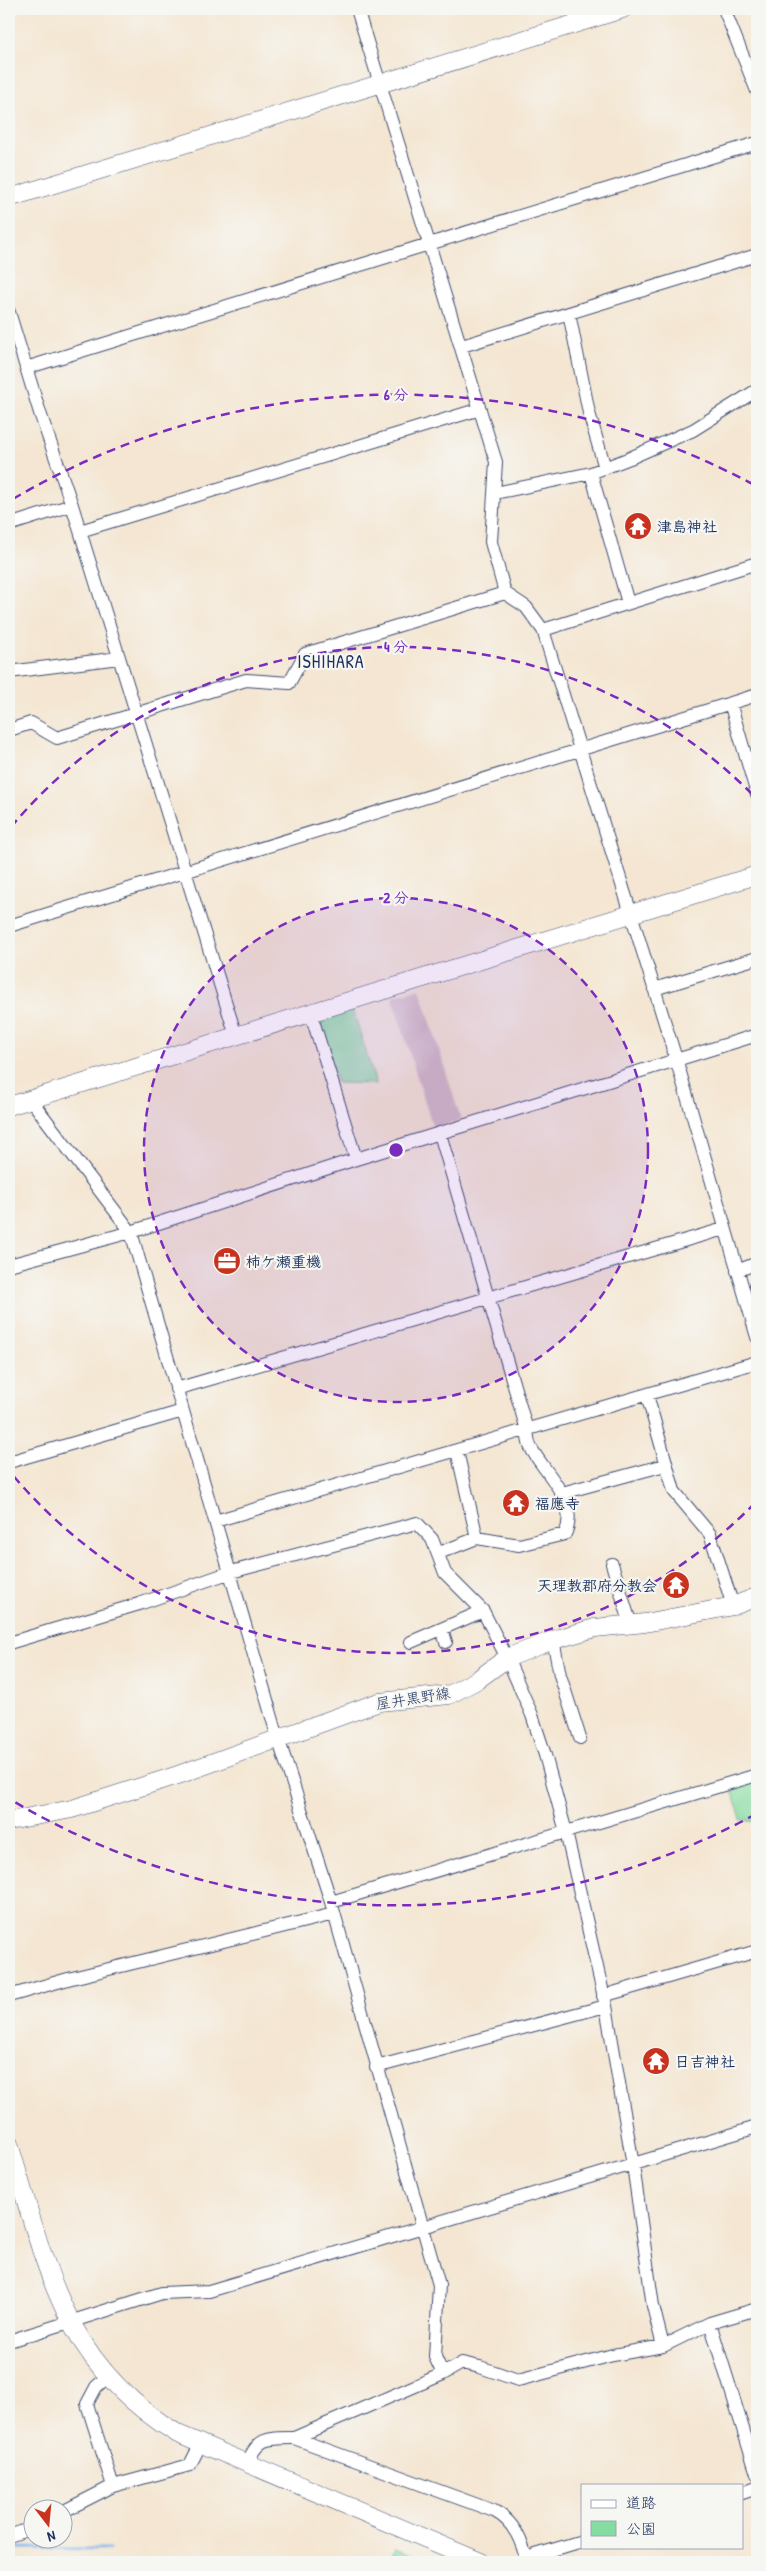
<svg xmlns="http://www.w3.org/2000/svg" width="766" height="2571" font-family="'Patrick Hand','Klee One',sans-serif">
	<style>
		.industrial { fill: #d2bdc6 }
		.green { fill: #84dca0; stroke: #50867f }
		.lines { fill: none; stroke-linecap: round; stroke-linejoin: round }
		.stream { stroke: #7fb5ee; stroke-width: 3 }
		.street-casing { stroke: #3c4a6f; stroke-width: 14 }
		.secondary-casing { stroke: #3c4a6f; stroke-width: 19 }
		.street { stroke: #fff; stroke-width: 12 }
		.secondary { stroke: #fff; stroke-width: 18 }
		.ring { fill: none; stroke: #7b2cbf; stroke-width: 2.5; stroke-dasharray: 9 6 }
		.labels { text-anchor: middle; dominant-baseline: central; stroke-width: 4.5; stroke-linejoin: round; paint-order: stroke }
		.poi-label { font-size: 15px; font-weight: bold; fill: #1b2f5e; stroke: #f6f6f2; text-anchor: start }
		.street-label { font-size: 15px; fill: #1b2f5e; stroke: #f6f6f2 }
		.quarter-label { font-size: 18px; letter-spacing: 1px; fill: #1b2f5e; stroke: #f6f6f2 }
		.centre { fill: #7b2cbf; stroke: #f6f6f2; stroke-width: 2.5 }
		.ring-label { font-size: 15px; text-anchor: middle; font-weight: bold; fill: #7b2cbf; stroke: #f6f6f2; stroke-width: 4.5; stroke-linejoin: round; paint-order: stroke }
	</style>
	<rect width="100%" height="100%" fill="#f6f6f2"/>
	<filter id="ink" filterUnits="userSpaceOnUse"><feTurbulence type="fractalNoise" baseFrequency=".02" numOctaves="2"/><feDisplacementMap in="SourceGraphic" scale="10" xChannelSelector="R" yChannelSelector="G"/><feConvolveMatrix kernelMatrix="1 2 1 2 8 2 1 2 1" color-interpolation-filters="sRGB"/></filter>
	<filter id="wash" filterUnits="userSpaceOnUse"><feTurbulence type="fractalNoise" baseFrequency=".0096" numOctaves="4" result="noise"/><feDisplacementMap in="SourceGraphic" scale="20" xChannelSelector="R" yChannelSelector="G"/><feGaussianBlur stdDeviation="1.12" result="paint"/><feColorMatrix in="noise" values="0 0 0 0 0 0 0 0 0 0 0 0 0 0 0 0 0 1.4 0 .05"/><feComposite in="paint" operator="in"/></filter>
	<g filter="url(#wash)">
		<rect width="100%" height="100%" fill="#f4e6d2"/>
		<!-- industrial -->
		<path class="industrial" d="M420,988L461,1120L433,1128L392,996Z"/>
		<!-- green -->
		<path class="green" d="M353,1010L376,1084L337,1083L317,1020Z
			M757,1780V1822L741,1820L731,1786Z
			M395,2549L432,2562H389Z"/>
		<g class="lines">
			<!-- stream -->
			<path class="stream" d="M9,2548L109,2549"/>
		</g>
	</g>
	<g filter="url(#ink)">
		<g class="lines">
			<!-- street casing -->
			<g class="street-casing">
				<path id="street" d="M357,9L496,462L491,542L505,593L526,607L543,630L677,1062L757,1337
					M724,9L757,91
					M9,312L40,413L72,505L236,1036
					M569,313L589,413L605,468
					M462,346L757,255
					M26,368L757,143
					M591,473L628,603
					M495,493L591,473L630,458L693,430L757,390
					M9,525L72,505
					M80,531L480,409
					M543,630L757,563
					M9,672L119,658
					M730,703L757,794
					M9,730L31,723L57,738L246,680L289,683L305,654L505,593
					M9,926L757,695
					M654,989L757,958
					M311,1014L356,1159
					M31,1100L131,1232L278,1738L331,1902L439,2285L435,2357L443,2374
					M440,1134L527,1430C528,1436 528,1443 531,1448C546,1475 580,1502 565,1534L519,1545L477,1538L457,1451
					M9,1265L131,1232L356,1159L757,1035
					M737,1271L757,1263
					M176,1389L724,1229
					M647,1395L674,1491L710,1534L733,1606
					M9,1462L183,1411
					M562,1493L665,1465
					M215,1521L757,1362
					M439,1553L477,1538
					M612,1564L631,1625
					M442,1629L446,1642
					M553,1640L560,1675L580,1738
					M411,1642L483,1611
					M9,1643L139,1604L231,1572L417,1523L432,1539L445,1573L483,1611L507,1658L532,1715L545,1755L566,1832L606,2006L633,2165L653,2306L663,2346
					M331,1902L757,1775
					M9,1996L68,1979L334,1914
					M603,1996L757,1951
					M376,2067L606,2006
					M710,2323L757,2474
					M9,2341L162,2293L209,2291L757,2127
					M107,2377L96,2387L87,2404L113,2486L190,2465L201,2443
					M294,2438L443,2374L462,2363L480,2367L518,2380L613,2355L663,2346L710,2323L757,2309
					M247,2464C258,2437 267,2438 294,2438L494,2511C514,2521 522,2541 527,2562
					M742,2493L757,2488
					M62,2512L113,2486
					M9,2536L32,2528
					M526,2558L582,2541"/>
			</g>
			<!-- secondary casing -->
			<g class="secondary-casing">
				<path id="secondary" d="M9,198L623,9
					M9,1106L757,875
					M9,1821L72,1809L178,1775L379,1702L449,1695L477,1680L507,1658L553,1640L595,1628L645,1623L733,1606L757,1597
					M9,2144C46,2264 62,2364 178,2434L481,2562"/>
			</g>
			<!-- street -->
			<use href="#street" class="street"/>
			<!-- secondary -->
			<use href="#secondary" class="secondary"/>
		</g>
	</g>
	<!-- distance rings -->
	<circle cx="396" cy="1150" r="252" fill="#7b2cbf" fill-opacity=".12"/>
	<g class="ring">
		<circle cx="396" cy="1150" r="252"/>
		<path d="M755 1503A503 503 0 0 1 11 1473M11 827A503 503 0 0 1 755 797"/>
		<path d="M756 1814A755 755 0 0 1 13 1801M13 499A755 755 0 0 1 756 486"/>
	</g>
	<!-- icons -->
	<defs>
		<g id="temple-disc" transform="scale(1.4375)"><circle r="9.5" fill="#c8321e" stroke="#f6f6f2"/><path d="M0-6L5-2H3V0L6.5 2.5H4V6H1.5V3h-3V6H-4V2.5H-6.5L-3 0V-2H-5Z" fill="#fff"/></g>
		<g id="office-disc" transform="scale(1.4375)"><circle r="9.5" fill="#c8321e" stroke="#f6f6f2"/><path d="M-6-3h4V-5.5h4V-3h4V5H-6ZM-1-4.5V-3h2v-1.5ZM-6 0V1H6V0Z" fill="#fff"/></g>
	</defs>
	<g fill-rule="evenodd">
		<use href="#temple-disc" x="638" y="526"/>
		<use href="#office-disc" x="227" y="1261"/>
		<use href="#temple-disc" x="516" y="1503"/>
		<use href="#temple-disc" x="676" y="1585"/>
		<use href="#temple-disc" x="656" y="2061"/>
	</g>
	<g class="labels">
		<!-- poi labels -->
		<g class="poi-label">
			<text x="657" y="526">津島神社</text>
			<text x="246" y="1261">柿ケ瀬重機</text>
			<text x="535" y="1503">福應寺</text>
			<text x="657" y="1585" text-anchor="end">天理教郡府分教会</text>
			<text x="675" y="2061">日吉神社</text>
		</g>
		<!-- street labels -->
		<g class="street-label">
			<text transform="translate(413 1698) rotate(-9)">屋井黒野線</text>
		</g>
		<!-- quarter labels -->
		<g class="quarter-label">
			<text x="331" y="661">ISHIHARA</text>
		</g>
	</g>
	<circle cx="396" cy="1150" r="8" class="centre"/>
	<g class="ring-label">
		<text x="396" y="400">6 分</text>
		<text x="396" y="652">4 分</text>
		<text x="396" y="903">2 分</text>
	</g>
	<!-- margin -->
	<rect width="766" height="2571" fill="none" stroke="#f6f6f2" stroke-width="30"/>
	<!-- legend -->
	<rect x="581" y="2484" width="162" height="65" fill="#f6f6f2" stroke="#9ea6b7"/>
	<rect x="591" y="2500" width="25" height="8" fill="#ffffff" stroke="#9ea6b7"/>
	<text x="626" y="2508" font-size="15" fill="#1b2f5e">道路</text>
	<rect x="591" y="2521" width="25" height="15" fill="#84dca0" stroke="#9ea6b7"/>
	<text x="626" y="2534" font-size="15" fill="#1b2f5e">公園</text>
	<!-- north arrow -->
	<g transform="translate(48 2524) rotate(164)"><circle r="24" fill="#f6f6f2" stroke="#9ea6b7"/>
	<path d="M0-4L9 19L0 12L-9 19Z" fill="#c8321e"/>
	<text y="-8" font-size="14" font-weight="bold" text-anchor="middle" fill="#1b2f5e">N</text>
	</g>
</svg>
